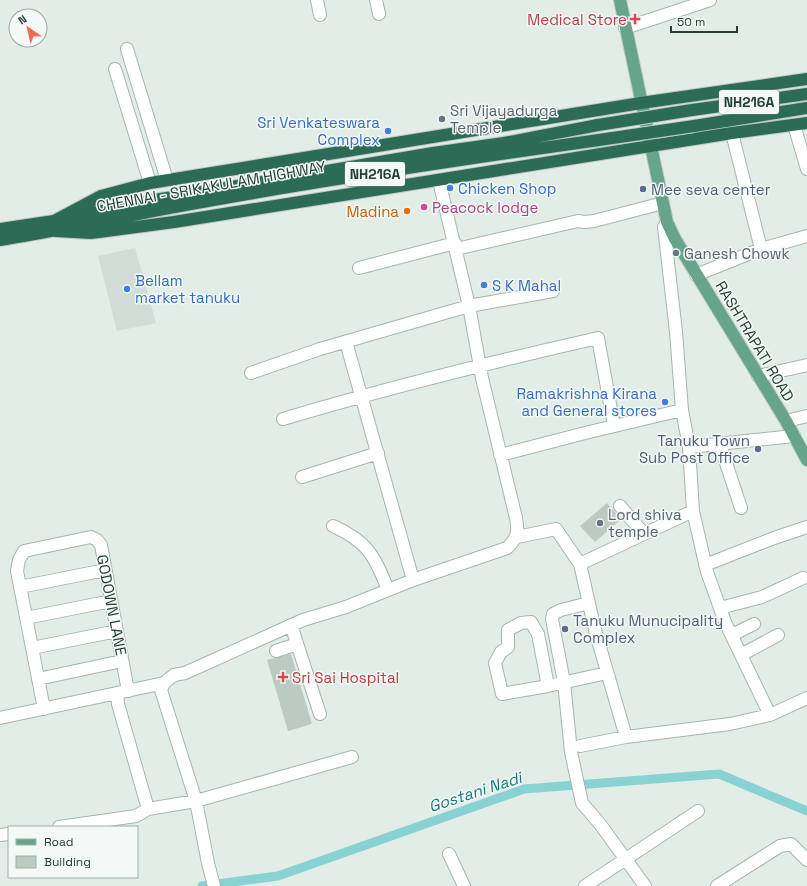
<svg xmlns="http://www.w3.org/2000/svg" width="807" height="886" font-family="'Space Grotesk',sans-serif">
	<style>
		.built { fill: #d1ddd6 }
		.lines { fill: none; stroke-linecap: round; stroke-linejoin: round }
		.canal { stroke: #89d2d4; stroke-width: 9 }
		.building { fill: #bbcbc2 }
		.minor-casing { stroke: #a5b5ad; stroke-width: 14 }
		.major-casing { stroke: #c1c9c6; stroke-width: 14 }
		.highway-casing { stroke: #c1c9c6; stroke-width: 14 }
		.minor { stroke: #fff; stroke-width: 12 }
		.major { stroke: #66a48c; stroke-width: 12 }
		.highway { stroke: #2c6c56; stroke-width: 12 }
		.highway-bridge-casing { stroke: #c1c9c6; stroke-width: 14; stroke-linecap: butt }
		.highway-bridge { stroke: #2c6c56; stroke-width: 12 }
		.health-dot { fill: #e0444e; stroke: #f3f9f6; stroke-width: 1.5 }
		.worship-dot { fill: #6b7280; stroke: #f3f9f6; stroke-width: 1.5 }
		.shop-dot { fill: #3f7fe0; stroke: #f3f9f6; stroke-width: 1.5 }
		.service-dot { fill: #5c6f8a; stroke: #f3f9f6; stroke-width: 1.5 }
		.hotel-dot { fill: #d1479c; stroke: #f3f9f6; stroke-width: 1.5 }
		.food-dot { fill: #e8710a; stroke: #f3f9f6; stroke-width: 1.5 }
		.labels { text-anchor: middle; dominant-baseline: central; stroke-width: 3; stroke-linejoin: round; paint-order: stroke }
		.shield { fill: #f3f9f6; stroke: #61776e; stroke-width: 1 }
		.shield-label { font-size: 14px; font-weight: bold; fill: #223f33 }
		.health-label { font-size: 15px; fill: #be3a42; stroke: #f3f9f6; text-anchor: end }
		.worship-label { font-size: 15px; fill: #5b616d; stroke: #f3f9f6; text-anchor: start }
		.shop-label { font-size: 15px; fill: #366cbe; stroke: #f3f9f6; text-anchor: start }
		.street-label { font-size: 15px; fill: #223f33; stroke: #f3f9f6 }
		.service-label { font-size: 15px; fill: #4e5e75; stroke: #f3f9f6; text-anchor: start }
		.hotel-label { font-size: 15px; fill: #b23c85; stroke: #f3f9f6; text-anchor: start }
		.food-label { font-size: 15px; fill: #c56008; stroke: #f3f9f6; text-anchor: end }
		.water-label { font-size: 16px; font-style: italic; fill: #197a7d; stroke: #f3f9f6 }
	</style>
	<rect width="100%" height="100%" fill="#e3ede7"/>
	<!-- built -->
	<path class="built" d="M135,248L156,323L117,331L98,256Z"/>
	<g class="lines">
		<!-- canal -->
		<path class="canal" d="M202,886L278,876L524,789L719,774L807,811"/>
	</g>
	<!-- building -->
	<path class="building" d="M607,503L621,519L595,542L580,526Z
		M291,654L312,724L288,731L267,660Z"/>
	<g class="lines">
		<!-- minor casing -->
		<g class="minor-casing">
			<path id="minor" d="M317,0L320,15
				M376,0L379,14
				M625,28L710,0
				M127,49L167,180
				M115,69L150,183
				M794,125L807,169
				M732,133L761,249
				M667,222L664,227L676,332L682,410L689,447L693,511L707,572L725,622L770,715
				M456,249L578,221L585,222L594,221L663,203
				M359,268L455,243
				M696,275L761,249L807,236
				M346,342L413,580
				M251,373L320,349L469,306L553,291
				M758,376L807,365
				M283,419C387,388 492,362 598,338L614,426
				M786,421L807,416
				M720,445L741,508
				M689,447L794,436
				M500,455L589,432L682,410
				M302,477L378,453
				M620,506L644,534
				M333,526C367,541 375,556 388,590
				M517,537L556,529L580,564L595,630L626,737
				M580,564L693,511
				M705,565L774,538L807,527
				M20,587L105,570
				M589,603L561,610L553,614L552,619L564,682L571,752L582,803L600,824L645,886
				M720,608L762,597L803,578
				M26,618L111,601
				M291,625L320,714
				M732,635L754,624
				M32,648L117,631
				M276,651L297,644
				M741,655L778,635
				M38,679L122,661
				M548,686L538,634L531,622L521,623L508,630V647L501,652L495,663L502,694L548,686L607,673
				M117,693L118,704L148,809
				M44,709L17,571L19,560L24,551L91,537L97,540L101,545L128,691
				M0,718L164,683
				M580,746L626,737L730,724L770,715L807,698
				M59,827L136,816L148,809L196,801L352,757
				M0,835L9,834
				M449,854L464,886
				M214,886L208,863L196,801L161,690L164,683L174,675L185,673L303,620L346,607L413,580L507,548C517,538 519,533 516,518L482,378L469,306L439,181
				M585,886L698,811
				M717,886L780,846L791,844L807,860"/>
		</g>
		<!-- major casing -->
		<g class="major-casing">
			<path id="major" d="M620,0L667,222L675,239L786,421L807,460"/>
		</g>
		<!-- highway casing -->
		<g class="highway-casing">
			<path id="highway" d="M692,110L807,94
				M694,126L807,108
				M54,221L101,196L150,183L641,103L807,79
				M0,229L54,221L149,201L433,153L504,143L598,125
				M56,231L91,233L174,222L732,133L807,123
				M0,240C51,232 102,221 153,211C301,183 450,161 599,140"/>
		</g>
		<!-- minor -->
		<use href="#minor" class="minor"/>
		<!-- major -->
		<use href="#major" class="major"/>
		<!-- highway -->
		<use href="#highway" class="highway"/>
		<!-- highway-bridge casing -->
		<g class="highway-bridge-casing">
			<path id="highway-bridge" d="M598,125L692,110
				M599,140L694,126"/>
		</g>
		<!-- highway-bridge -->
		<use href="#highway-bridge" class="highway-bridge"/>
	</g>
	<!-- markers -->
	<g class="health-dot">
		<path d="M633 13h4v4h4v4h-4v4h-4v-4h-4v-4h4z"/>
		<path d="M281 671h4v4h4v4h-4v4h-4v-4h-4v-4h4z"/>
	</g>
	<g class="worship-dot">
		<circle cx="442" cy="119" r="4"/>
		<circle cx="676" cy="253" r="4"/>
		<circle cx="600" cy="523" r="4"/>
	</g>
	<g class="shop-dot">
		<circle cx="388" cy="131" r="4"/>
		<circle cx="450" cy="188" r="4"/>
		<circle cx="484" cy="285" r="4"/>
		<circle cx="127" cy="289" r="4"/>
		<circle cx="665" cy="402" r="4"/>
	</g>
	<g class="service-dot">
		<circle cx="643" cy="189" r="4"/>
		<circle cx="758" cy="449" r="4"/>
		<circle cx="565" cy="629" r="4"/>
	</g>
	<circle class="hotel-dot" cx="424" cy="207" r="4"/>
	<circle class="food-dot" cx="407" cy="211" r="4"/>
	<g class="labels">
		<!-- shield labels -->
		<g class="shield">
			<rect x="719" y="90" width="60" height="24" rx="3"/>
			<rect x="345" y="162" width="60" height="24" rx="3"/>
		</g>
		<g class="shield-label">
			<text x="749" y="102">NH216A</text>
			<text x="375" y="174">NH216A</text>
		</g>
		<!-- health labels -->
		<g class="health-label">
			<text x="627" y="19">Medical Store</text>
			<text x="292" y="677" text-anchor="start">Sri Sai Hospital</text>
		</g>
		<!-- worship labels -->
		<g class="worship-label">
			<text x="450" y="110">Sri Vijayadurga<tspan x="450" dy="17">Temple</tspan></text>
			<text x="684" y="253">Ganesh Chowk</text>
			<text x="608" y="514">Lord shiva<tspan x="608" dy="17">temple</tspan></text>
		</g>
		<!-- shop labels -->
		<g class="shop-label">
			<text x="380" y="122" text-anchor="end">Sri Venkateswara<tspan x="380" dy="17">Complex</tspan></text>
			<text x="458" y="188">Chicken Shop</text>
			<text x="135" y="280">Bellam<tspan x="135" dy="17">market tanuku</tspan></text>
			<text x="492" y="285">S K Mahal</text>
			<text x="657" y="393" text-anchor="end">Ramakrishna Kirana<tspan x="657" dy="17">and General stores</tspan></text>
		</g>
		<!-- street labels -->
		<g class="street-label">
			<text transform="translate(211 186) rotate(-10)">CHENNAI - SRIKAKULAM HIGHWAY</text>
			<text transform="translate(755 341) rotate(59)">RASHTRAPATI ROAD</text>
			<text transform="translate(112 605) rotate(79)">GODOWN LANE</text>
		</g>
		<!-- service labels -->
		<g class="service-label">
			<text x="651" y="189">Mee seva center</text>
			<text x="750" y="440" text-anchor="end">Tanuku Town<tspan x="750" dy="17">Sub Post Office</tspan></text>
			<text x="573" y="620">Tanuku Munucipality<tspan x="573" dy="17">Complex</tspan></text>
		</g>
		<!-- hotel labels -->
		<g class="hotel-label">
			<text x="432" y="207">Peacock lodge</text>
		</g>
		<!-- food labels -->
		<g class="food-label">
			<text x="399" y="211">Madina</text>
		</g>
		<!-- water labels -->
		<g class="water-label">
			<text transform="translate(475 792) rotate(-18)">Gostani Nadi</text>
		</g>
	</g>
	<!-- legend -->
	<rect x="8" y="826" width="130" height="52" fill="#f3f9f6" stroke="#9fafa8"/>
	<rect x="16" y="839" width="20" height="6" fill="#66a48c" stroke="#9fafa8"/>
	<text x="44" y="846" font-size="12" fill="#223f33">Road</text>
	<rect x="16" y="856" width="20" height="12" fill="#bbcbc2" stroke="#9fafa8"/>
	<text x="44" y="866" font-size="12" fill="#223f33">Building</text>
	<!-- north arrow -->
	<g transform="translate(28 28) rotate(326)"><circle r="19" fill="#f3f9f6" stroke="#9fafa8"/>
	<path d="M0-3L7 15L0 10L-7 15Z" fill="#f66957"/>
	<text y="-6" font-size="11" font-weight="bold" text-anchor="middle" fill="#223f33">N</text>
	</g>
	<!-- scale -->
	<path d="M671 26v6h66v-6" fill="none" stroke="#223f33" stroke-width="2"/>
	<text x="677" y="26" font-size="12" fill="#223f33" stroke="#f3f9f6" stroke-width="3" paint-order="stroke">50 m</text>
</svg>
